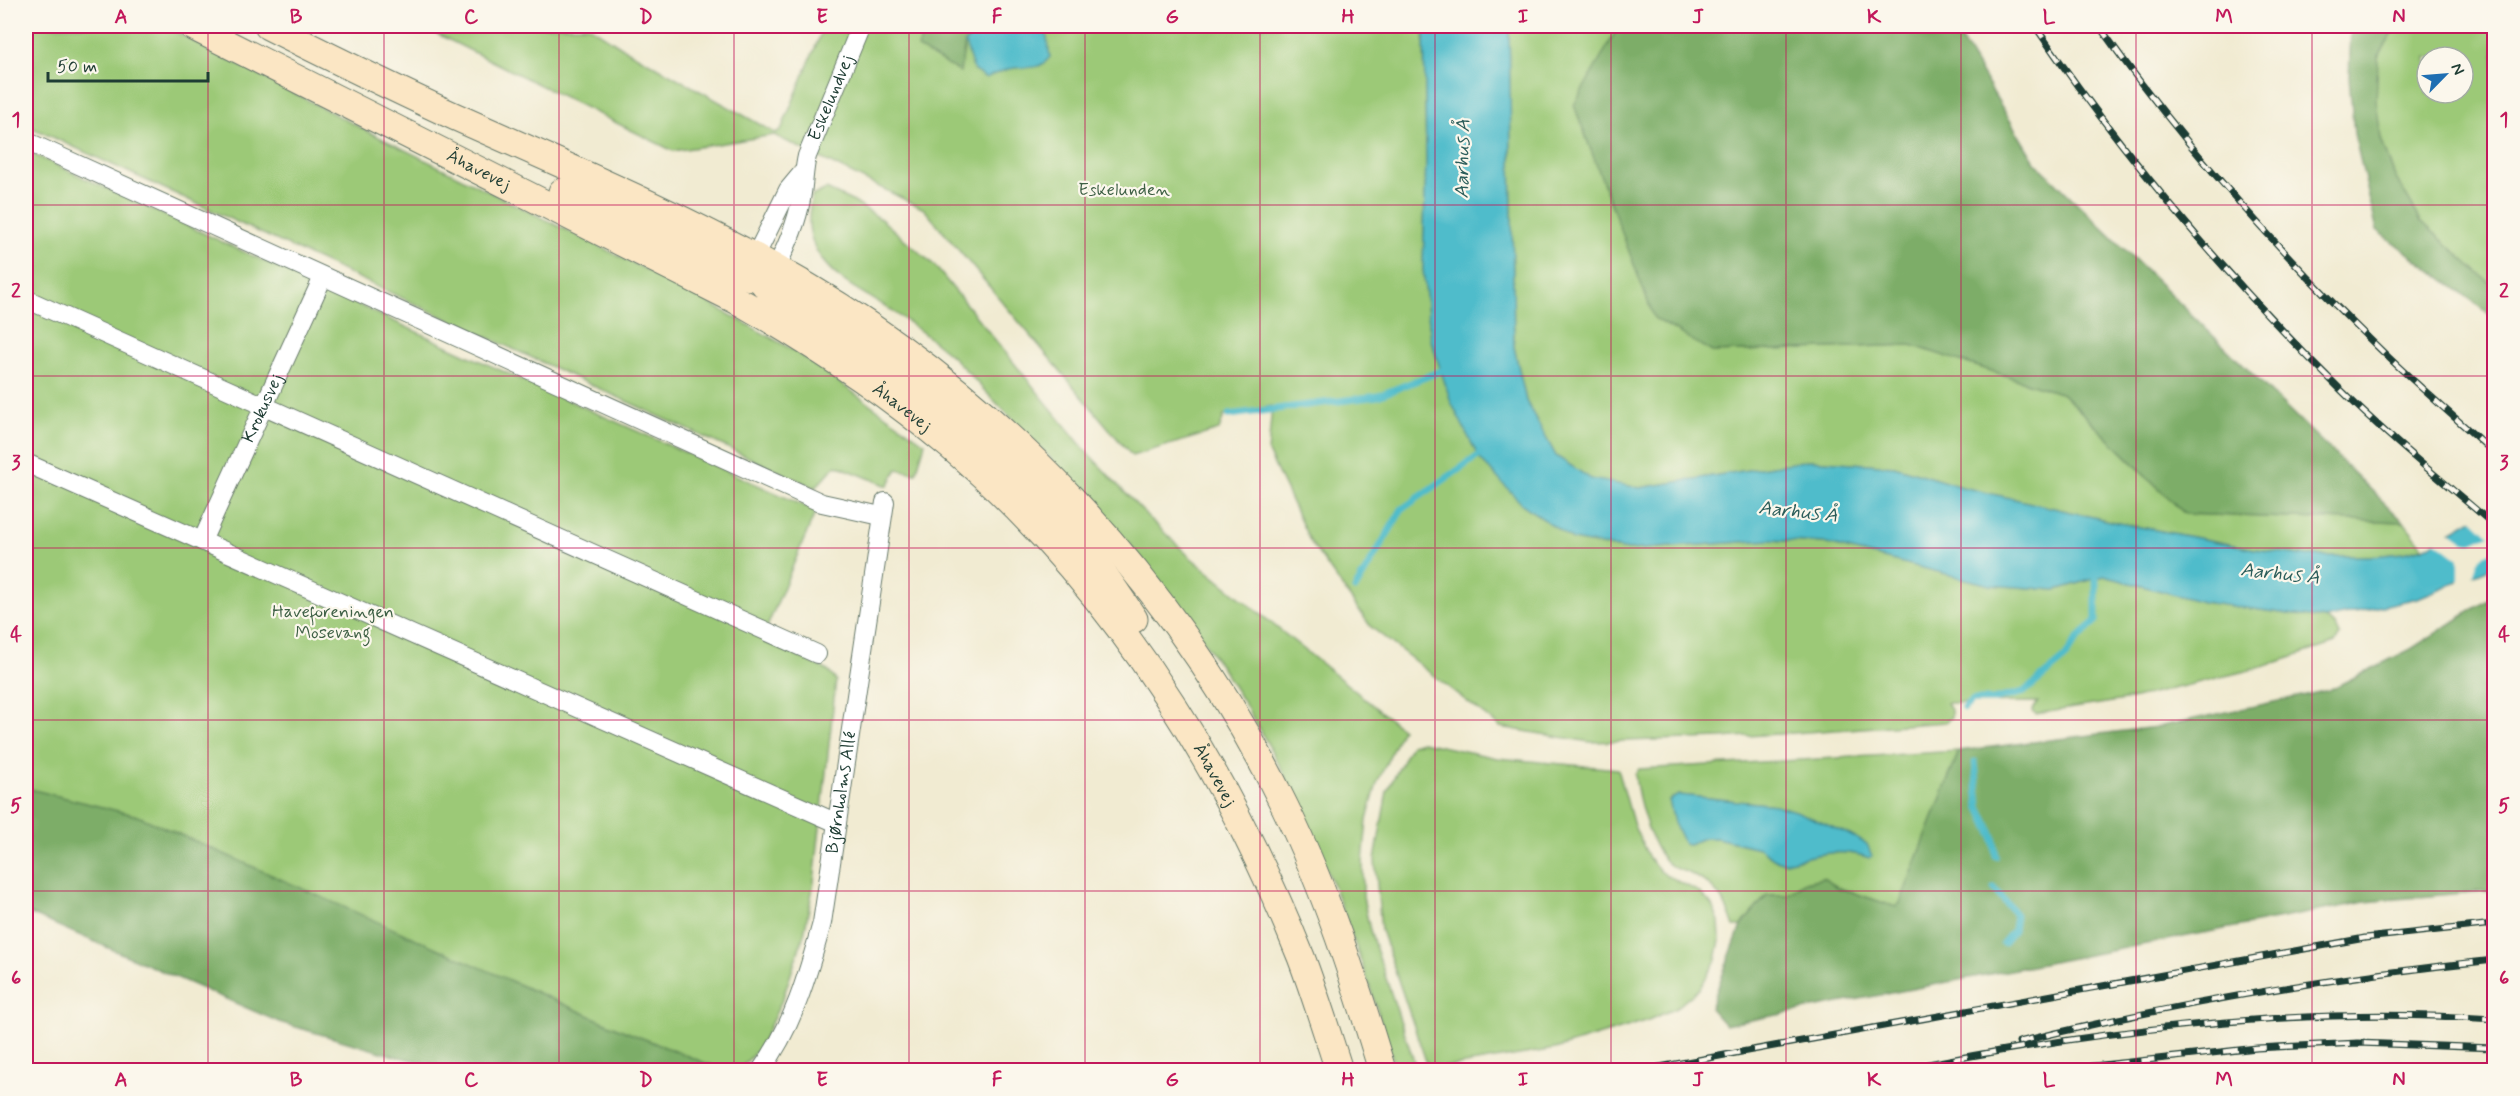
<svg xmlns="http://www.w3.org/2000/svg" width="2520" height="1096" font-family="Mynerve,sans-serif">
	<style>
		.green { fill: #9cc977; stroke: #5e8356; stroke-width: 1.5; fill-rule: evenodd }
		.forest { fill: #7dad68; stroke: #4e754e; stroke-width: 1.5 }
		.water { fill: #50bccb; stroke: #387c80; stroke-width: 1.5 }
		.pier { fill: #f1ebd2 }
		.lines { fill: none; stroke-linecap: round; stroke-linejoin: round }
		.stream { stroke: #50bccb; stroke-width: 7 }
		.street-casing { stroke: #687a6b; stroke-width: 20 }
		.secondary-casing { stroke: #687a6b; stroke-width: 29 }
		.street { stroke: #fff; stroke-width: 18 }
		.secondary { stroke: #fbe6c4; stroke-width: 27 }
		.rail-casing { stroke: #1f3d34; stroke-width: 7 }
		.rail { stroke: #fbf7ec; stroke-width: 4.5; stroke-dasharray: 14; stroke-linecap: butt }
		.grid { fill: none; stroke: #c2185b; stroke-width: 1.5; stroke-opacity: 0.55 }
		.labels { text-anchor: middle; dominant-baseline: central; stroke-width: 4.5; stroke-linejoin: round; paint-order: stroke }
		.street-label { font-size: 18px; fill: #1f3d34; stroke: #fbf7ec }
		.park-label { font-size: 18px; fill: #3e6045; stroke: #fbf7ec }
		.water-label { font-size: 20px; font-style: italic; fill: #2b5d5a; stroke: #fbf7ec }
		.neatline { fill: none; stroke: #c2185b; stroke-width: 2 }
		.grid-label { font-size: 20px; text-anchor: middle; font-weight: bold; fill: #c2185b }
	</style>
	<rect width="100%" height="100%" fill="#fbf7ec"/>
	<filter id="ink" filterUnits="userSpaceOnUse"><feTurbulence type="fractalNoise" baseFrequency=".0167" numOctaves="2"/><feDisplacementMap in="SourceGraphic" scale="12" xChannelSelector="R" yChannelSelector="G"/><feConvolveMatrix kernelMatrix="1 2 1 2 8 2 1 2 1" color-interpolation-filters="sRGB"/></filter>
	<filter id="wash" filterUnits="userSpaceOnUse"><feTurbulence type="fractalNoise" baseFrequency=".008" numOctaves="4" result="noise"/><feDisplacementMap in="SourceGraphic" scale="24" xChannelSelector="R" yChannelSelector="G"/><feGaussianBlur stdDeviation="1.35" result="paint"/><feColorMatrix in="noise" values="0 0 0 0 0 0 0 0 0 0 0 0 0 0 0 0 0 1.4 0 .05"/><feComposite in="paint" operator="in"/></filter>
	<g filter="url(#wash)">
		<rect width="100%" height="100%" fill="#f1ebd2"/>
		<!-- green -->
		<path class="green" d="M26,26H164L371,133L677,285L793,350L925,443L916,473L897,469L888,486L836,465L815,488L26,125Z
			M421,26H589L623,48L775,133L781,130L824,26H1424L1426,159L1423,269L1431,340L1522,504L1573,540L1629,550L1769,540L1824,543L1990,585L2056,590L2104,576L2203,602L2325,619L2336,626L2340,635L2335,643L2262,667L2131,699L2036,714L2032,711L2038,702L1947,703L1951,710V717L1946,722L1721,738L1590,742L1500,727L1371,627L1311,543L1268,452L1272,406L1224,416L1219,430L1132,456L924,209L774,135L673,151Z
			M1509,26H1619L1575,105L1712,352L1911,345L2063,394L2185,514L2404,522L2424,548L2403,553L2373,556H2307L2255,549L2119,523L1962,487L1894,466L1809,460L1640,488L1591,480L1556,456L1526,401L1514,347Z
			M2402,26H2494V287L2421,221L2395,177L2381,139L2375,98L2378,57L2397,27ZM2427,57H2463V93H2427Z
			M26,151L469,356L816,511L762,639L827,670L836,680L814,882L804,934L783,998L760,1047L739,1070H654L26,823Z
			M826,189L854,202L881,219L934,265L1085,450L1145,514L1190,557L1402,729L1377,783L1367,820L1363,862V897L1370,931L1417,1070H1396C1369,980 1339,891 1299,805C1239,678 1155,565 1057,465C1033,440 1009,416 985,391C973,378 961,364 947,352C929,337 910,323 891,310C867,294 837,282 821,258C807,238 807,219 812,196Z
			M1422,742L1497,758L1618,769L1634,826L1649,858L1661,872L1699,892L1711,904L1719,921L1720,940L1716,960L1700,988L1676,1008L1646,1021L1555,1049L1429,1070L1381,930L1375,860L1387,791L1411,745Z
			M1959,751L1901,903L1896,907L1839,888L1822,878L1805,882L1787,895H1767L1741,926H1734C1725,900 1716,886 1691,874C1684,871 1676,869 1670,865C1651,852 1637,796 1635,774L1639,769ZM1679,795L1776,805L1870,858C1838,847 1816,855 1785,862L1778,861L1759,848L1717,838H1704L1689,844L1684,843L1669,800Z"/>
		<!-- forest -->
		<path class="forest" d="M925,26H981L965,43L960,72L918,48Z
			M1619,26H1629L1669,35L1675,26H1953L2035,162L2404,522L2185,514L2063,394L1911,345L1712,352L1654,318L1574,105Z
			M2351,26H2402L2397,27L2378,57L2376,101L2381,139L2395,177L2421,221L2494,287V317L2377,230L2354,134L2349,78Z
			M2494,596V890L2365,902L1725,1025L1710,1008L1741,926L1767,895H1787L1805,882L1823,878L1839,888L1896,907L1900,903L1959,751L2157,727L2329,690L2411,649Z
			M26,788L138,816L622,1030L723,1070H457L395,1056L279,1022L26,912Z"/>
		<!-- water -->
		<path class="water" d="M981,26H1045L1050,57C1036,74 1027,64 1009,69C1001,71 993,75 986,78L974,71L965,43Z
			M1424,26H1509L1514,347L1526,401L1556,456L1591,479L1640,488L1809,460L1894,466L1962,487L2119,523L2255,549L2307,556H2373L2403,553L2424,548L2494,506V566L2418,598L2325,619L2203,602L2104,576L2056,590L1990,585L1824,543L1769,540L1629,550L1573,540L1522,504L1479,458L1451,402L1431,340L1423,269L1426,159Z
			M1679,795L1776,805L1798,812L1848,834L1867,844L1872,856L1870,858C1838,847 1816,855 1785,862L1778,861L1759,848L1717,838H1704L1689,844L1684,843L1674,823L1669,800Z"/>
		<!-- pier -->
		<path class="pier" d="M2485,508L2494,516V550L2481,557L2477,562L2473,577L2459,583V559L2433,539L2448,530L2465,542L2471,543L2489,535L2470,517Z"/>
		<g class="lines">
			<!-- stream -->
			<path class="stream" d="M1229,415L1378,396L1448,368
				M1355,589L1402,509L1484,452
				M1964,708L1973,700H1993L2024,692L2063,660L2077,640L2096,621V579
				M1975,762L1979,806L1993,836L1996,856
				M1994,888L2016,915L2014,930L2003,943"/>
		</g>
	</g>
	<g filter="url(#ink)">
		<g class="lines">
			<!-- street casing -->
			<g class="street-casing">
				<g id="street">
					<path d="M26,141L822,503L881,516"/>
					<path d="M755,257L788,190L803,172"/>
					<path id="s1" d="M776,268C787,246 799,218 802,193C804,180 804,169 807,156L861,26"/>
					<path d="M26,299L817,654"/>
					<path d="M26,463L837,823"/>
					<path id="s2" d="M202,541L323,277"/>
					<path id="s3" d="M761,1070C793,1027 808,974 822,923L885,502"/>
				</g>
			</g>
			<!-- secondary casing -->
			<g class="secondary-casing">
				<g id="secondary">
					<path id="s4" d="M192,26L744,304C817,346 886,392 950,446C1110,583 1223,763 1301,957C1315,994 1327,1033 1339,1070"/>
					<path d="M268,26C330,57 392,88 456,117C563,165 672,211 775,268C995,389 1176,582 1285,807C1326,891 1355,981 1382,1070"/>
					<path d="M562,192L737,273C748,278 759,279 771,272"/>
					<path d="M755,257C755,292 793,306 818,322C833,330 846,340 860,350C929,397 998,451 1055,513C1084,546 1110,582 1134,619"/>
				</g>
			</g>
			<!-- street -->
			<use href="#street" class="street"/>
			<!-- secondary -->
			<use href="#secondary" class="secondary"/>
			<!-- rail casing -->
			<g class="rail-casing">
				<path id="rail" d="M2035,26C2125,157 2227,278 2341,390C2389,438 2443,481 2494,525
					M2099,26C2182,143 2279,252 2383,352C2419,387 2457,419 2494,453
					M2019,1042C2175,1003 2334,977 2494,960
					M1643,1070L2365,938L2494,924
					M1899,1070C2088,1031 2302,1005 2494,1019
					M2057,1070L2257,1048L2358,1043L2494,1048"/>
			</g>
			<!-- rail -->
			<use href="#rail" class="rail"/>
		</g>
	</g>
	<!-- grid -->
	<path class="grid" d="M208,26V1070M384,26V1070M559,26V1070M734,26V1070M909,26V1070M1085,26V1070M1260,26V1070M1435,26V1070M1611,26V1070M1786,26V1070M1961,26V1070M2136,26V1070M2312,26V1070M26,205H2494M26,376H2494M26,548H2494M26,720H2494M26,891H2494"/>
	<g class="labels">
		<!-- street labels -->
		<g class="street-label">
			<text stroke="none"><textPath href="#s1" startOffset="180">Eskelundvej</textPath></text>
			<text stroke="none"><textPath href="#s4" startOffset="321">Åhavevej</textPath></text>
			<text stroke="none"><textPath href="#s4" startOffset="807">Åhavevej</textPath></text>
			<text stroke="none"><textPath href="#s2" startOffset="146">Krokusvej</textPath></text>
			<text stroke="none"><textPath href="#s4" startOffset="1293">Åhavevej</textPath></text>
			<text stroke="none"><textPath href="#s3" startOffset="292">Bjørnholms Allé</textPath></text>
		</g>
		<!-- park labels -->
		<g class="park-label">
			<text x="1124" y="190">Eskelunden</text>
			<text x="333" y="612">Haveforeningen<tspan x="333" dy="21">Mosevang</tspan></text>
		</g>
		<!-- water labels -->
		<g class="water-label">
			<text transform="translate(1463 159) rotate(-89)">Aarhus Å</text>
			<text transform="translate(1798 512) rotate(6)">Aarhus Å</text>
			<text transform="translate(2280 574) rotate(6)">Aarhus Å</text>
		</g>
	</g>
	<!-- margin -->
	<rect width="2520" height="1096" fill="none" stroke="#fbf7ec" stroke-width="66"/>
	<!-- north arrow -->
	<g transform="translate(2445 75) rotate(65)"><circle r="28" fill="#fbf7ec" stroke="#a3ada2" stroke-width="1.5"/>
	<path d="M0-4.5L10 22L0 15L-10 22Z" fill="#1f6fb2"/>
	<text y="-9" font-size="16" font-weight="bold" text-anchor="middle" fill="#1f3d34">N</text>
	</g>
	<!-- scale -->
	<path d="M48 72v9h160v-9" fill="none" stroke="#1f3d34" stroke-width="3"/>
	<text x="57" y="72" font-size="18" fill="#1f3d34" stroke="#fbf7ec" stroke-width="4.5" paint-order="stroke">50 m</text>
	<rect x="33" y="33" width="2454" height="1030" class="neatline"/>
	<g class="grid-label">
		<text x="121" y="23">A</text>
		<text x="296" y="23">B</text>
		<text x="471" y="23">C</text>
		<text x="646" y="23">D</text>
		<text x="822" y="23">E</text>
		<text x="997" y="23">F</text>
		<text x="1172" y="23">G</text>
		<text x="1348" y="23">H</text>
		<text x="1523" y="23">I</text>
		<text x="1698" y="23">J</text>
		<text x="1874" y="23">K</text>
		<text x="2049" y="23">L</text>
		<text x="2224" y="23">M</text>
		<text x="2399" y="23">N</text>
		<text x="16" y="126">1</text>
		<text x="2504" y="126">1</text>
		<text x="16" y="297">2</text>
		<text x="2504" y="297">2</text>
		<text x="16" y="469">3</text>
		<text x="2504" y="469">3</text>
		<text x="16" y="641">4</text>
		<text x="2504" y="641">4</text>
		<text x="16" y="812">5</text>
		<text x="2504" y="812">5</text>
		<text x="16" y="984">6</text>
		<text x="2504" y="984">6</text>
		<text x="121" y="1086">A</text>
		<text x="296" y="1086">B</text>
		<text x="471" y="1086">C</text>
		<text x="646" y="1086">D</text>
		<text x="822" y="1086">E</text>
		<text x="997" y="1086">F</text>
		<text x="1172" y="1086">G</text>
		<text x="1348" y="1086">H</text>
		<text x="1523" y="1086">I</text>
		<text x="1698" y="1086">J</text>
		<text x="1874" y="1086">K</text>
		<text x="2049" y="1086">L</text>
		<text x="2224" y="1086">M</text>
		<text x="2399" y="1086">N</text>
	</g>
</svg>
